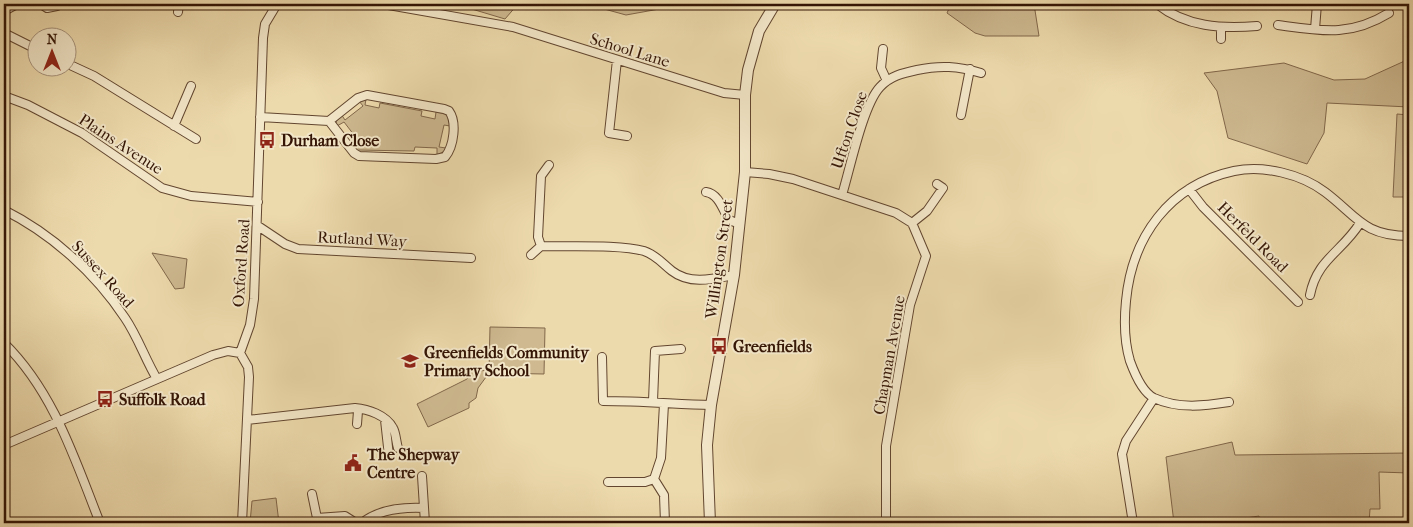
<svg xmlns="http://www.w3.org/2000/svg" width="1413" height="527" font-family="'IM FELL French Canon',serif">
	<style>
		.green { fill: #ceb990; stroke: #81674a }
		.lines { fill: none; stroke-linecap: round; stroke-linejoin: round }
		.minor-casing { stroke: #62462f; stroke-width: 10 }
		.tertiary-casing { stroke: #62462f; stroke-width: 12 }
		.minor { stroke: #f3e7c9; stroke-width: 8 }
		.tertiary { stroke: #f3e7c9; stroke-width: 10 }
		.labels { text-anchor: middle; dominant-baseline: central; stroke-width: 4; stroke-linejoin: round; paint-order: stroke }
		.street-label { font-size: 16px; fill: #341505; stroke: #f3e7c9 }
		.poi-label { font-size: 16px; font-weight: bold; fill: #341505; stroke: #f3e7c9; text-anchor: start }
	</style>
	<rect width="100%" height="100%" fill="#eddaac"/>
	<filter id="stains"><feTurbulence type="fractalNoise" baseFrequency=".004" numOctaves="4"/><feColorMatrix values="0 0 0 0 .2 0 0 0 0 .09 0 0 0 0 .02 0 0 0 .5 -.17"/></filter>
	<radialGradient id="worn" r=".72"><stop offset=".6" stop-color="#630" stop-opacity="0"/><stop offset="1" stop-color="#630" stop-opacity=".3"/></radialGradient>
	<!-- green -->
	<path class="green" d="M455,4H518L505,19Z
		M586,4H687L626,15Z
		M951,4H1034L1039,36H985L975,33L947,13Z
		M1409,59V107L1327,103L1324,133L1307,164L1228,138L1217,91L1204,73L1284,63L1334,80L1365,79Z
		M366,99L365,105L379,108L380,103L422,111L421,116L435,119L436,112L448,114L450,126L444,125L439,147L446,148L445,151L437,155V148L415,147L414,151L356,150L355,148L361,144L344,122L337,126L336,122L341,114L345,120L363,106L359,101Z
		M1397,114L1409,115V197H1393Z
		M152,253L187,259L184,288L175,289Z
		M490,327L545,328L544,374L489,373L478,388L476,398L469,403V408L428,427L417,404L467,379L474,367L481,371L489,369Z
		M1232,442L1235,455L1409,453V473L1379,472L1380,509H1370L1369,523H1260L1259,516L1246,518V523H1174L1166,457Z
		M276,498L279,523H250L252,501Z"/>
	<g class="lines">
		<!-- minor casing -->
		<g class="minor-casing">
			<path id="minor" d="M41,4L47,8L57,6
				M383,4L513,27L724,93L745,95
				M1157,4C1186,27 1222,29 1257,26
				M4,11L17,4
				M178,12L179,4
				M1278,25C1322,31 1350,37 1389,13
				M1221,28V39
				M1315,29L1317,4
				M4,33L38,50
				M883,49L881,68L887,81
				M617,60L609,133L627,136
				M68,64L94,76L196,139
				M4,96L28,105L82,133L162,188L191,196L258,202
				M961,115L970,69
				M260,117L329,121L358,98L367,95L444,109L449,111C457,122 454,146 445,157L436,159L359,156L354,153L329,121
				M174,126L191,86
				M745,172L769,174L793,179L896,213L912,223L926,256L910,305L886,446V523
				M1189,189L1203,207L1298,302
				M706,192C719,194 723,210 729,220L740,224
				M842,195C850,169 863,105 880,87C890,76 903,73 917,70C940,65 958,66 981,73
				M4,210C52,234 95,273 125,318C138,337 145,359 157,379
				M912,223L927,211L943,188L937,184
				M258,226L285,244L298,249L471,258
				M541,246L538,237L541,176L549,165
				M531,255L541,246C567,247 620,244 644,251C656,255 662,263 672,271C690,285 713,279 734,275
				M1310,295C1317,259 1342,252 1360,223
				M4,343C54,392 75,460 100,523
				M602,357L603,401C640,401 675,404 711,405
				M653,401L655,351L681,349
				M1229,402C1204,406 1178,409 1154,398C1142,392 1134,372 1130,361C1124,341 1124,321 1126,301C1132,237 1169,185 1234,171C1264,165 1301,174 1325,192C1357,216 1363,236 1409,236
				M664,404L661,458L654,479L664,495L665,523
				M355,408C368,409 386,415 393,428C396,433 396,442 398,448
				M247,420L355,408L358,411L357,424
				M385,420L389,456
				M4,445L213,355L228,351L240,353
				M422,476L425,523
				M608,482H645L654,479
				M312,494L317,518L345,516L356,523
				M242,523L249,377L248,367L240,353L250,325L254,299L263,38L265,24L277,4
				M362,523C379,509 402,507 424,508
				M1133,523L1122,454L1126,441L1154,398"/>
		</g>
		<!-- tertiary casing -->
		<g class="tertiary-casing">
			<path id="tertiary" d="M710,523L707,445L711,405L734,275L745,172V95L748,70L759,31L775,4"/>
		</g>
		<!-- minor -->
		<use href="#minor" class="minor"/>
		<!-- tertiary -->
		<use href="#tertiary" class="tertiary"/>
	</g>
	<!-- icons -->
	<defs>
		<g id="bus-bare" transform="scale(1.35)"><path d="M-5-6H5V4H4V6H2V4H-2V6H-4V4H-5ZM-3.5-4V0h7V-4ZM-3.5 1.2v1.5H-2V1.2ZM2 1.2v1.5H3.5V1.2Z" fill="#8f2418" stroke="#f3e7c9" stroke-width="2.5" paint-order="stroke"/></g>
		<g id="school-bare" transform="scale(1.35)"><path d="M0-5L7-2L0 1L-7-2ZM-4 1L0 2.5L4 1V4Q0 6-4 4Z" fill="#8f2418" stroke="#f3e7c9" stroke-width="2.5" paint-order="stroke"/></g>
		<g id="civic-bare" transform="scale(1.35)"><path d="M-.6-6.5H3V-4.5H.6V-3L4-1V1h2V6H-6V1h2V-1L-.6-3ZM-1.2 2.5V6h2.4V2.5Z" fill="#8f2418" stroke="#f3e7c9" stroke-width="2.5" paint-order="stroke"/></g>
	</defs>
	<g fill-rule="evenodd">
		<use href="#bus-bare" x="267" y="140"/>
		<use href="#bus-bare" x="719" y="346"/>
		<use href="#school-bare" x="410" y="361"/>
		<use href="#bus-bare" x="105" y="399"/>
		<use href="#civic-bare" x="353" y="463"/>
	</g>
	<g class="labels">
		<!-- street labels -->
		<g class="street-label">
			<text transform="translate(630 50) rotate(17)">School Lane</text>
			<text transform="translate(849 130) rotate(-71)">Ufton Close</text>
			<text transform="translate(121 144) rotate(33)">Plains Avenue</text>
			<text transform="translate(1253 237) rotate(45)">Herfeld Road</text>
			<text transform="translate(362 239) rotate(3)">Rutland Way</text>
			<text transform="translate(719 259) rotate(-82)">Willington Street</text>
			<text transform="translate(241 263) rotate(-86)">Oxford Road</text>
			<text transform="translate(103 274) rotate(48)">Sussex Road</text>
			<text transform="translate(889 355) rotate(-80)">Chapman Avenue</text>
		</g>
		<!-- poi labels -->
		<g class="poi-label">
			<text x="281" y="140">Durham Close</text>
			<text x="733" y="346">Greenfields</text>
			<text x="424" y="352">Greenfields Community<tspan x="424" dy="18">Primary School</tspan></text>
			<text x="119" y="399">Suffolk Road</text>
			<text x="367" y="454">The Shepway<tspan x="367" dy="18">Centre</tspan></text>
		</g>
	</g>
	<!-- margin -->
	<rect width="1413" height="527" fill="none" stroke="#eddaac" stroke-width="20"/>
	<rect x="5" y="5" width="1403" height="517" fill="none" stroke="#341505" stroke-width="2.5"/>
	<rect x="10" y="10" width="1393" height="507" fill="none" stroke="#341505"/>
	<!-- north arrow -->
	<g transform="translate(52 52)"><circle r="24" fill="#f3e7c9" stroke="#a7937b"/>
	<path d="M0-4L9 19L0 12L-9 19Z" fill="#8f2418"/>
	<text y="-8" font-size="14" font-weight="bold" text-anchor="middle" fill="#341505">N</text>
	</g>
	<rect width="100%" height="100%" filter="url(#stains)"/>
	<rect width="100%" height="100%" fill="url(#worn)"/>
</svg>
